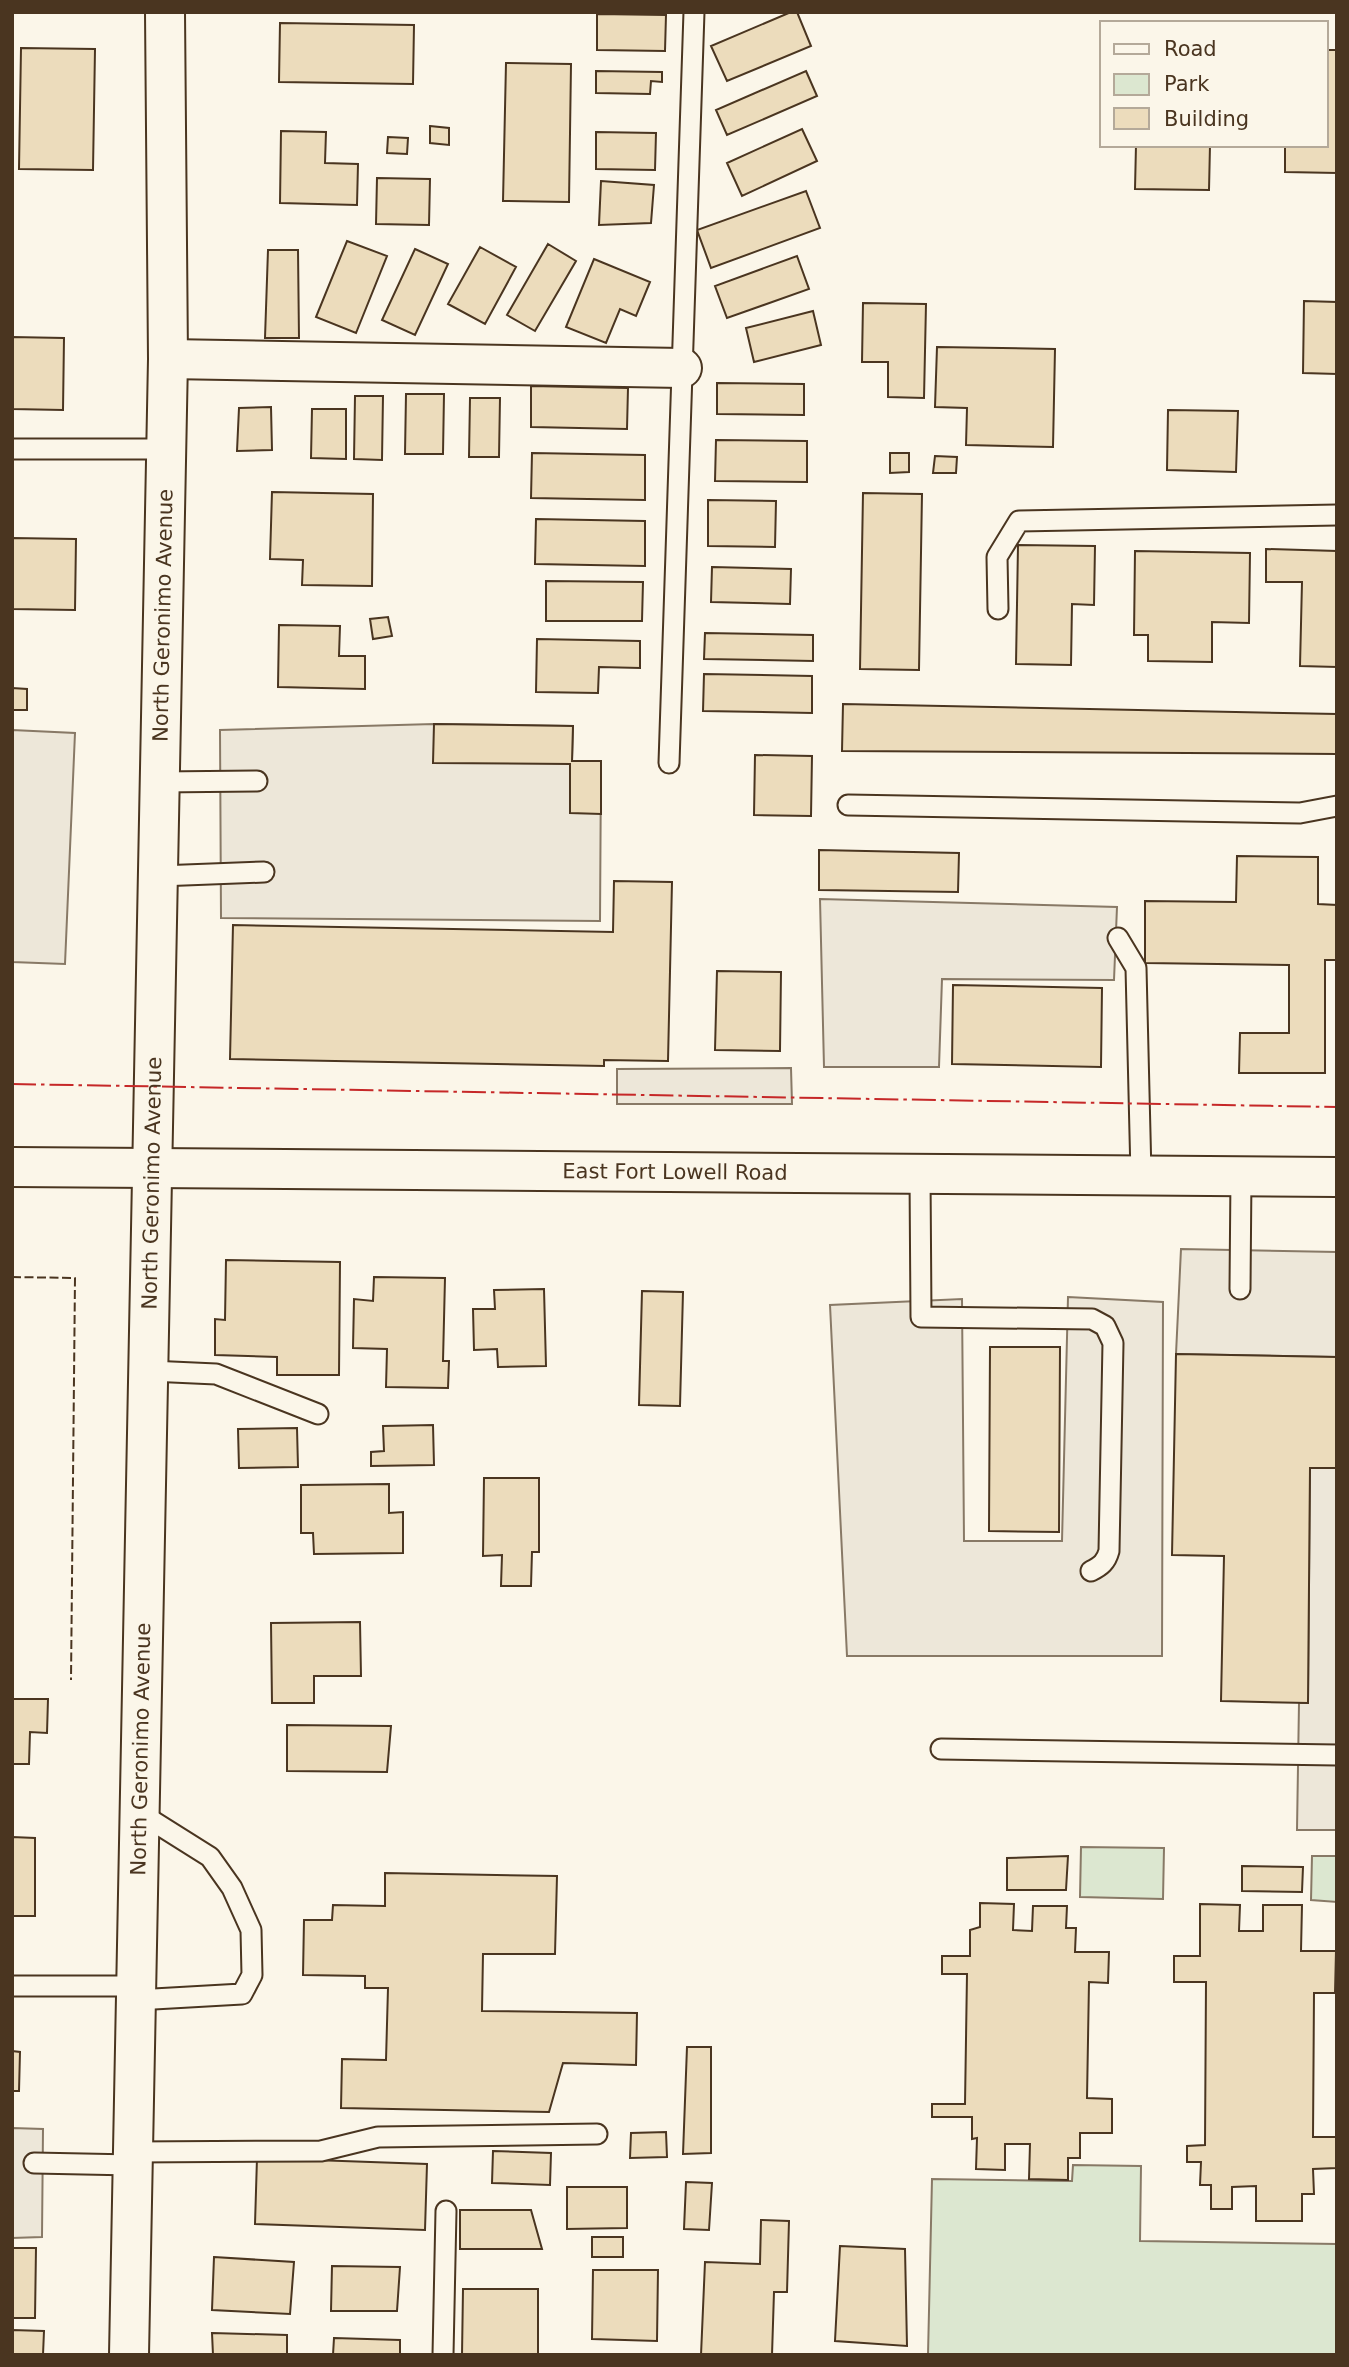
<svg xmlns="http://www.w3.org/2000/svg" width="1349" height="2367" font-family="'DejaVu Sans',sans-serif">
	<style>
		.green { fill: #dce7d0; stroke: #887966; stroke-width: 2 }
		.parking { fill: #ede7d9; stroke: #887966; stroke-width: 2 }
		.building { fill: #ecdcbc; stroke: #4a3520; stroke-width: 2 }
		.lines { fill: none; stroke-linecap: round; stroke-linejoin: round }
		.lane-casing { stroke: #4a3520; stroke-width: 23 }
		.street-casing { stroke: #4a3520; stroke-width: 42 }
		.secondary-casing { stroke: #4a3520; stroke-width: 42 }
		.lane { stroke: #fbf6e9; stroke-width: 19 }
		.street { stroke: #fbf6e9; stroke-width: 38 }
		.secondary { stroke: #fbf6e9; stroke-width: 38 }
		.fence { stroke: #4a3520; stroke-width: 2; stroke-dasharray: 9 3.5; stroke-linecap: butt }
		.power { stroke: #c62828; stroke-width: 2; stroke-dasharray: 24 5 3.5 5; stroke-linecap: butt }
		.labels { text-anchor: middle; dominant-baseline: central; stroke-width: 5; stroke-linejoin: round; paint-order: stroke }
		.street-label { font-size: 21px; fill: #4a3520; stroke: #fbf6e9 }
	</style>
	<rect width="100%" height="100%" fill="#fbf6e9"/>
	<!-- green -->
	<path class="green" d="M1081,1847L1164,1848L1163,1899L1080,1897Z
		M1312,1856H1337V1902L1311,1900Z
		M1073,2165L1141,2166L1140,2241L1337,2244V2355H928L932,2179L1072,2181Z"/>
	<!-- parking -->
	<path class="parking" d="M434,724L573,726L572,761H601L600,921L221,918L220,730Z
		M12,730L75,733L65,964L12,962Z
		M820,899L1117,907L1114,980L942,979L939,1067H824Z
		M791,1068L792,1104H617V1069Z
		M1181,1249L1337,1252V1357L1176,1354Z
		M1068,1297L1163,1302L1162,1656H847L830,1305L962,1299L964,1541H1062Z
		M1310,1468H1337V1830H1297L1299,1703H1308Z
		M12,2128L43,2129L42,2237L12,2238Z"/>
	<!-- building -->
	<path class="building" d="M791,12H797L811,46L727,81L711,46Z
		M597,14L666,15L665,51L597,50Z
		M280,23L414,25L413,84L279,82Z
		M21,48L95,49L93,170L19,169Z
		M1326,50H1337V173L1285,172V145H1326Z
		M506,63L571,64L569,202L503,201Z
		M596,71L662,72V82L651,81L650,94L596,93Z
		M806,71L817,96L727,135L716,110Z
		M430,126L449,128V145L430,143Z
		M802,129L817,161L742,196L727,163Z
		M281,131L326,132L325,163L358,164L357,205L280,203Z
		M596,132L656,133L655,170L596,169Z
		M388,137L408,138L407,154L387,153Z
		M1136,145H1210L1209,190L1135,189Z
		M377,178L430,179L429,225L376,224Z
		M601,181L654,185L651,223L599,225Z
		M806,191L820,228L711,268L697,230Z
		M347,241L387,256L356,333L316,317Z
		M548,244L576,261L535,331L507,315Z
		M480,247L516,267L485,324L448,304Z
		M415,249L448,264L415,335L382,320Z
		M268,250H298L299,338H265Z
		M797,256L809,289L727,318L715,286Z
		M594,259L650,282L636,316L620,309L606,343L566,327Z
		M1304,301L1337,302V374L1303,373Z
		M863,303L926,304L924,398L888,397V362H862Z
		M813,311L821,345L754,362L746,328Z
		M12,337L64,338L63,410L12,409Z
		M937,347L1055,349L1053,447L966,445L967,408L935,407Z
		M717,383L804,384V415L717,414Z
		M531,386L628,388L627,429L531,427Z
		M406,394H444L443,454H405Z
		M355,396H383L382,460L354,459Z
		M470,398H500L499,457H469Z
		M271,407L272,450L237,451L239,408Z
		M312,409H346V459L311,458Z
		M1168,410L1238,411L1236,472L1167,470Z
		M716,440L807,441V482L715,481Z
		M532,453L645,455V500L531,498Z
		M890,453H909V472L890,473Z
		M935,456L957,457L956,473H933Z
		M272,492L373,494L372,586L302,585L303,560L270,559Z
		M863,493L922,494L919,670L860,669Z
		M708,500L776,501L775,547L708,546Z
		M536,519L645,521V566L535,564Z
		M12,538L76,539L75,610L12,609Z
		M1018,545L1095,546L1094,605L1072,604L1071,665L1016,664Z
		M1266,549L1337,551V667L1300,666L1302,582H1266Z
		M1135,551L1250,553L1249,623L1212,622V662L1148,661V635H1134Z
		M712,567L791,569L790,604L711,602Z
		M546,581L643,582L642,621H546Z
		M388,617L392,636L373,639L370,619Z
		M279,625L340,626L339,656H365V689L278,687Z
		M705,633L813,635V661L704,659Z
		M537,639L640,641V668L599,667L598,693L536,692Z
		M704,674L812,676V713L703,711Z
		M12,688L27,689V710H12Z
		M843,704L1337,714V754L842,751Z
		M434,724L573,726L572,761H601V814L570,813V764L433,763Z
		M755,755L812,756L811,816L754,815Z
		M819,850L959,853L958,892L819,890Z
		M1237,856L1318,857V904L1337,905V960H1325V1073H1239L1240,1033H1289V965L1145,963V901L1236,902Z
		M614,881L672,882L668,1061L604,1060V1066L230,1059L233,925L613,932Z
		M717,971L781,972L780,1051L715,1050Z
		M953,985L1102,988L1101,1067L952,1064Z
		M226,1260L340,1262L339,1375H277V1357L215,1355V1319L225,1320Z
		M374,1277L445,1278L443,1361H449L448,1388L386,1387L387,1349L353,1348L354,1299L373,1301Z
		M544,1289L546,1366L498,1367L497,1349L474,1350L473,1309H495L494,1290Z
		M642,1291L683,1292L680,1406L639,1405Z
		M990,1347H1060L1059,1532L989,1531Z
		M1176,1354L1337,1357V1468H1310L1308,1703L1221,1701L1224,1556L1172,1555Z
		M433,1425L434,1465L371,1466V1452L384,1451L383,1426Z
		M297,1428L298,1467L239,1468L238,1429Z
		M484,1478H539V1552H532L531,1586H501L502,1555L483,1556Z
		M389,1484V1513L403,1512V1553L314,1554L313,1533H301V1485Z
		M360,1622L361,1676H314V1703H272L271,1623Z
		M12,1699H48L47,1733L30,1732L29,1764H12Z
		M287,1725L391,1726L387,1772L287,1771Z
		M12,1837L35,1838V1916H12Z
		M1068,1856L1066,1890H1007V1858Z
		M1242,1866L1303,1867L1302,1892L1242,1891Z
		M385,1873L557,1876L555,1954H483L482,2011L637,2013L636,2065L563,2063L549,2112L341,2108L342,2059L386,2060L388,1988H365V1976L303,1975L304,1920H332L333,1905L385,1906Z
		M980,1903L1014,1904L1013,1930L1032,1931L1033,1906H1067L1066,1928H1076L1075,1952H1109L1108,1983L1089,1982L1087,2098L1112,2099V2133H1080V2158H1068V2180L1029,2179L1030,2144H1005V2170L976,2169L977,2138L972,2139V2117H932V2104H965L967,1974H942V1956H970V1930L980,1927Z
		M1200,1904L1240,1905L1239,1931H1263V1905H1302L1301,1951H1336L1335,1993H1314L1313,2137H1337V2168L1313,2169L1314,2194H1302V2221H1256V2186L1232,2187V2209H1211V2185H1200L1201,2162H1187V2146L1205,2145L1206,1982H1174V1956H1200Z
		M687,2047H711V2153L683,2154Z
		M12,2051L20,2052L19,2091H12Z
		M666,2132L667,2157L630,2158L631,2133Z
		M493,2151L551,2153L550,2185L492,2183Z
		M257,2158L427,2164L425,2230L255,2224Z
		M686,2182L712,2183L709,2230L684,2229Z
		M567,2187H627V2228L567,2229Z
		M460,2210H531L542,2249H460Z
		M761,2220L789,2221L787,2292H774L772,2355H701L705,2262L760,2264Z
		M592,2237H623V2257H592Z
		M840,2246L905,2249L907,2346L835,2341Z
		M12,2248H36L35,2318H12Z
		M214,2257L294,2262L290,2314L212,2310Z
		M332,2266L400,2267L397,2311H331Z
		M593,2270H658L657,2341L592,2339Z
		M463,2289H538V2355H462Z
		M12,2330L44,2331L43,2355H12Z
		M212,2333L287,2335V2355H213Z
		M334,2338L400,2340V2355H333Z"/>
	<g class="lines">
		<!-- lane casing -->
		<g class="lane-casing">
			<path id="lane" d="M12,449H166
				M998,609L997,557L1019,521L1337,515
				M669,763L694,12
				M160,782L257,781
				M848,805L1300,813L1337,806
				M159,876L264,872
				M1118,938L1136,968L1141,1175
				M920,1174L921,1317L1092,1319L1105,1326L1113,1343L1109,1551C1106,1562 1101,1566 1091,1571
				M1240,1289L1241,1176
				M150,1371L216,1374L318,1414
				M941,1749L1337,1755
				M12,1986H137
				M136,2000L242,1994L252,1975L251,1930L232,1888L210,1857L140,1813
				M133,2152L321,2151L378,2137L597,2134
				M34,2163L133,2165
				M443,2355L446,2211"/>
		</g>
		<!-- street casing -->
		<g class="street-casing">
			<g id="street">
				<path d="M168,359L682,368"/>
				<path id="s1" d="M129,2355L168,359L165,12"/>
			</g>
		</g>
		<!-- secondary casing -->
		<g class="secondary-casing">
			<g id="secondary">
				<path id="s2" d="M12,1167L1337,1177"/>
			</g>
		</g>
		<!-- lane -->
		<use href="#lane" class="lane"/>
		<!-- street -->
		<use href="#street" class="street"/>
		<!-- secondary -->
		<use href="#secondary" class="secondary"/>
		<!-- fence -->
		<path class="fence" d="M12,1277L75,1278L71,1680"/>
		<!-- power -->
		<path class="power" d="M12,1084L1337,1107"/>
	</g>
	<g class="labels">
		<!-- street labels -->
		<g class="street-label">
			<text stroke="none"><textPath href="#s1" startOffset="1740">North Geronimo Avenue</textPath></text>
			<text stroke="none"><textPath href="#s2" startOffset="663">East Fort Lowell Road</textPath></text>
			<text stroke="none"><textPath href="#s1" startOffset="1172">North Geronimo Avenue</textPath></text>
			<text stroke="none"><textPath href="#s1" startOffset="606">North Geronimo Avenue</textPath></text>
		</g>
	</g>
	<!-- border -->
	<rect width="1349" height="2367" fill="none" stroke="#4a3520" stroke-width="28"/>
	<!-- legend -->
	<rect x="1100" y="21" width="228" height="126" fill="#fbf6e9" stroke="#b4a999" stroke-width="2"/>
	<rect x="1114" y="44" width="35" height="10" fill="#fbf6e9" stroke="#b4a999" stroke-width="2"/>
	<text x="1164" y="56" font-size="21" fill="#4a3520">Road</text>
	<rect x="1114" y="74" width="35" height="21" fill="#dce7d0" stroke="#b4a999" stroke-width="2"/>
	<text x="1164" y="91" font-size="21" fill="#4a3520">Park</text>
	<rect x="1114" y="108" width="35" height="21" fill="#ecdcbc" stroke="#b4a999" stroke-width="2"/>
	<text x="1164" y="126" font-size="21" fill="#4a3520">Building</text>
</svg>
